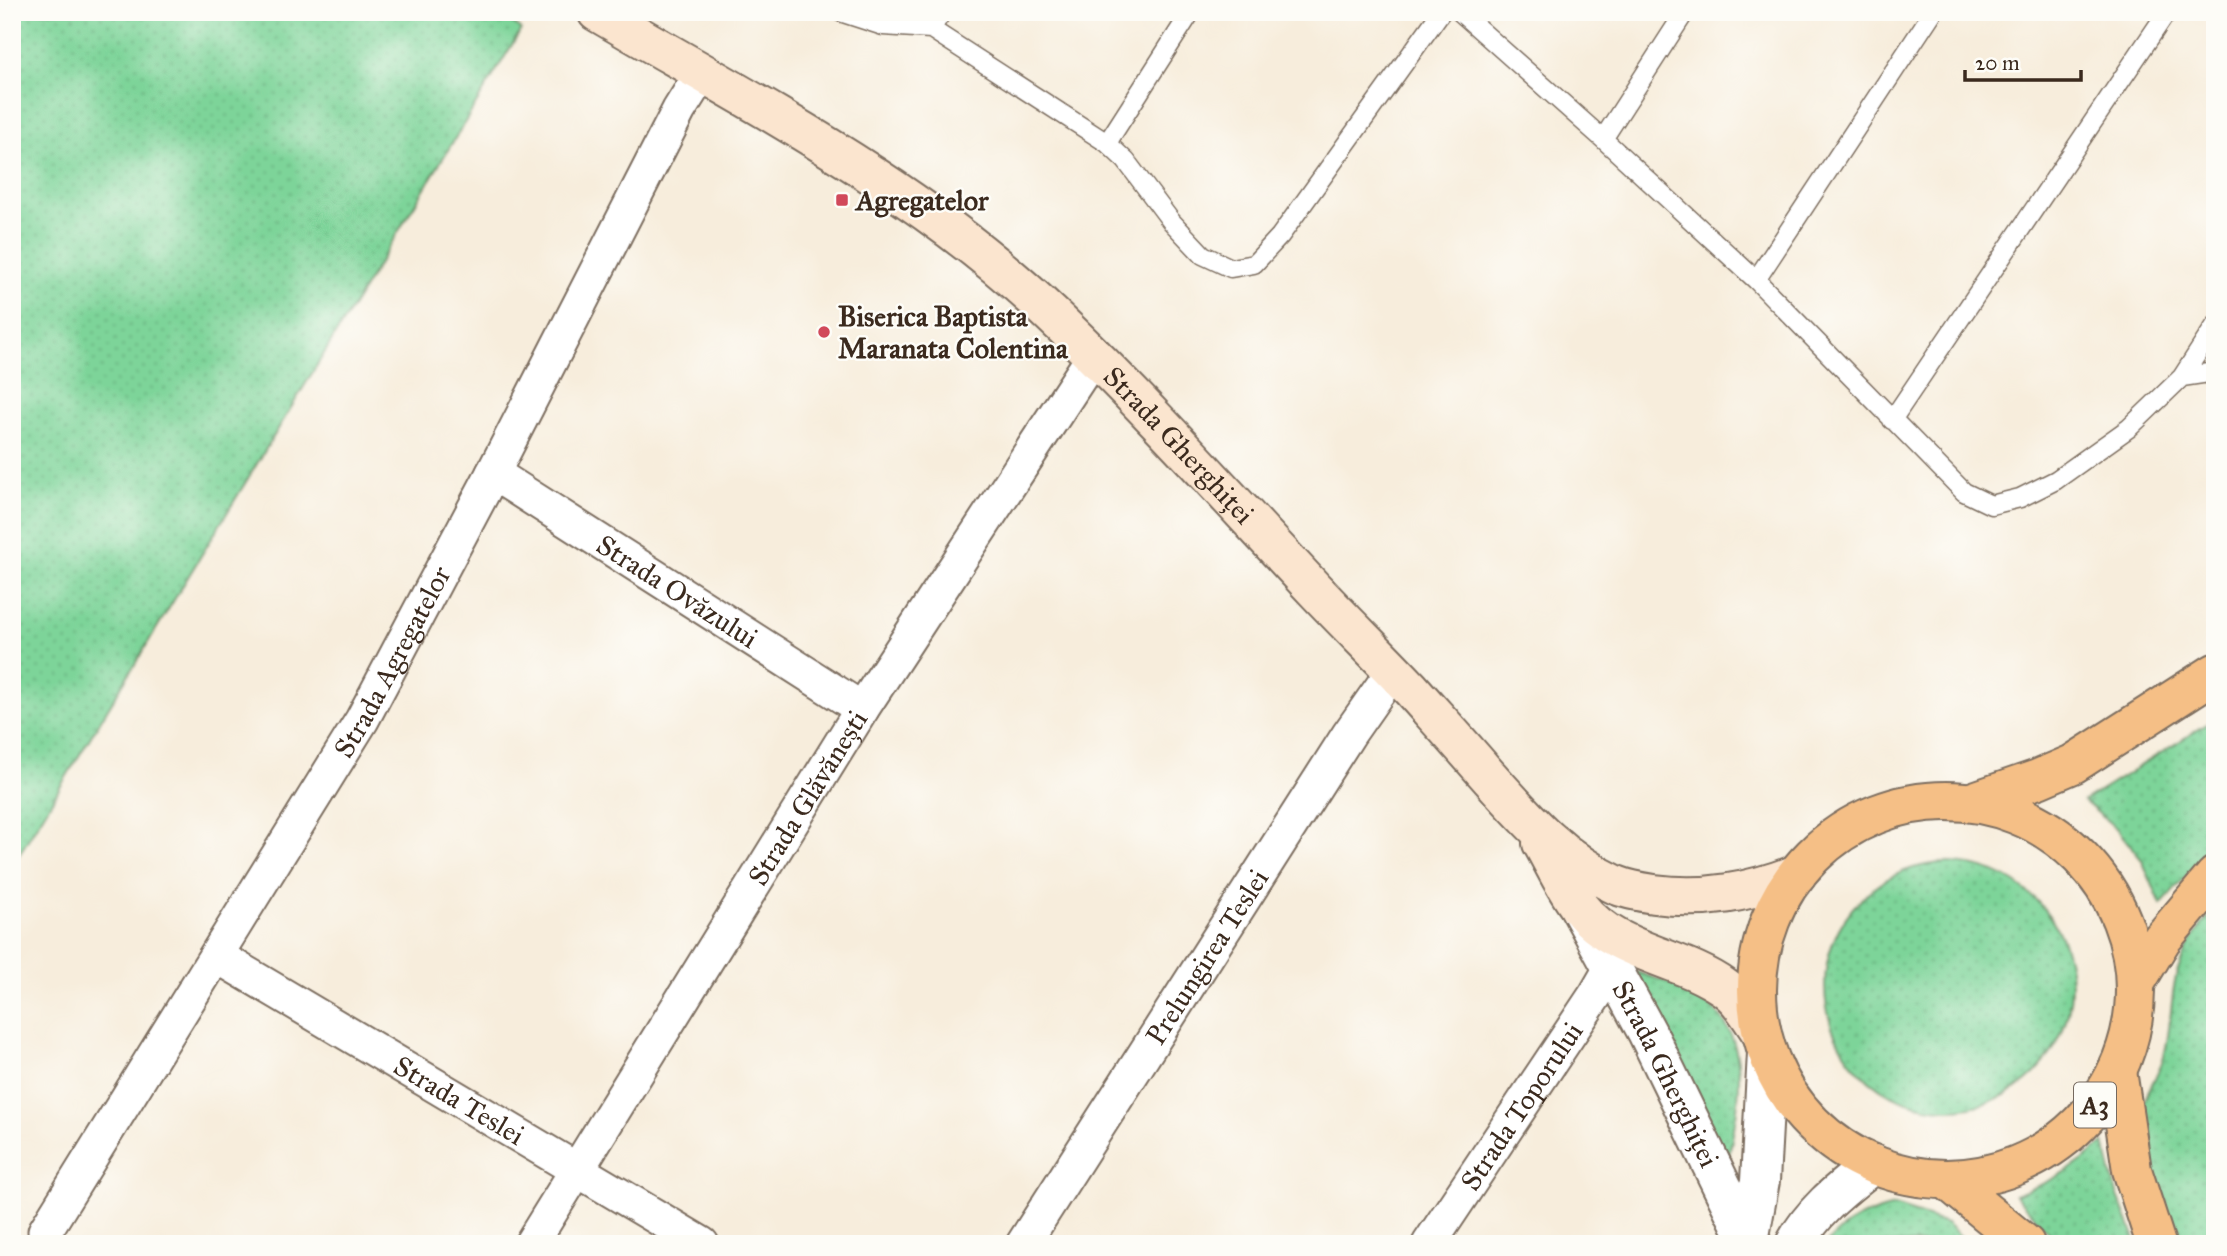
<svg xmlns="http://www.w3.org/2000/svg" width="2227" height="1256" font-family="'IM FELL Great Primer',serif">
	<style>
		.grass { fill: url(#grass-dots); stroke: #5c7f5c; stroke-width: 2 }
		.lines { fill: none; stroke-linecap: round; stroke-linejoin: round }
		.service-casing { stroke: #7d6e60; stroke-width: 21 }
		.minor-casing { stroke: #7d6e60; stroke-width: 37 }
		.tertiary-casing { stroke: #7d6e60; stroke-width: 42 }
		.secondary-casing { stroke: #7d6e60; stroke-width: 42 }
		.trunk-casing { stroke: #7d6e60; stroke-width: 42 }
		.motorway-casing { stroke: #7d6e60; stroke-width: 42 }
		.service { stroke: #fff; stroke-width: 18 }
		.minor { stroke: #fff; stroke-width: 33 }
		.tertiary { stroke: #fff; stroke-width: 38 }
		.secondary { stroke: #fbe5cf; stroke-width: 38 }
		.trunk { stroke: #f5bf86; stroke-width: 38 }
		.motorway { stroke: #f5bf86; stroke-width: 38 }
		.poi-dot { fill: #d1495b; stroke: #fdfcf7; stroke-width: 2.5 }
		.labels { text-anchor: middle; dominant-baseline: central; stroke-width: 5; stroke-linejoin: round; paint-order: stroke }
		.shield { fill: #fdfcf7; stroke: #75695f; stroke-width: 2 }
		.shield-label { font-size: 26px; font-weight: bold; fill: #3b2a1e }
		.poi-label { font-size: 28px; font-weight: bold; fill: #3b2a1e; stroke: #fdfcf7; text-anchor: start }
		.street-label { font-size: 28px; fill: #3b2a1e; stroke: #fdfcf7 }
	</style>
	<defs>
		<pattern id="grass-dots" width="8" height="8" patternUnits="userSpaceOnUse" patternTransform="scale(1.75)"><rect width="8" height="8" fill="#7dd499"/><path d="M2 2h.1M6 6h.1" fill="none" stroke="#6db683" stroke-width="1.8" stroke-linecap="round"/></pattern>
	</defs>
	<rect width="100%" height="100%" fill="#fdfcf7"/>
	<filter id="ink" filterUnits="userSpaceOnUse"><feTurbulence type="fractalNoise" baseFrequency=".0143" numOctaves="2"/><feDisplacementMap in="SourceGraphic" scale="14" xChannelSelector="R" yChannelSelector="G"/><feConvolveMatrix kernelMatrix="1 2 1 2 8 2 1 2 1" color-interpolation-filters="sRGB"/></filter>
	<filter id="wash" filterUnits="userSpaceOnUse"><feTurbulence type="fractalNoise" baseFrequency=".00686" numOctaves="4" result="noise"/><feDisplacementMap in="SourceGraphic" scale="28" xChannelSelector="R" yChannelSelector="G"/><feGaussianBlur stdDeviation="1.57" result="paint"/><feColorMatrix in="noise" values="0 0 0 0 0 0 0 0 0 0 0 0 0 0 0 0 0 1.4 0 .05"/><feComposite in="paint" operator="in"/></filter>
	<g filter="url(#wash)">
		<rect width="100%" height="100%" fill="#f7eddc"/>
		<!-- grass -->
		<path class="grass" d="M12,12H499L521,30L12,866Z
			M2215,719V844L2161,905L2142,860L2117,829L2084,801Z
			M1825 986a123 123 0 1 1 246 0a123 123 0 1 1-246 0Z
			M2215,908V1244H2177C2162,1205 2143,1163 2141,1121C2140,1097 2158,1079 2164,1056C2171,1031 2170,1003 2176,977C2183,952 2198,928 2215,908Z
			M1633,971C1658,979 1687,987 1707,1003C1757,1043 1736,1116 1726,1170Z
			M2104,1143L2115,1188L2137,1244H2059L2015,1195C2053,1181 2073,1170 2104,1143Z
			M1894,1206L1946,1223L1969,1244H1826C1845,1222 1867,1213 1894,1206Z"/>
	</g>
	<g filter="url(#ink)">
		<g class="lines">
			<!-- service casing -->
			<g class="service-casing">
				<path id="service" d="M840,12L883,26L931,29L1107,143L1126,161L1171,221L1203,255L1231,268L1254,264L1280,236L1441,12
					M1460,12L1603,139L1756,280L1964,492L1991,505L2020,498L2056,480L2129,428L2182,377L2215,326
					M931,29L942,12
					M1603,139L1685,12
					M1107,143L1191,12
					M1756,280L1933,12
					M2182,377L2215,372
					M1892,420L2167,12"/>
			</g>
			<!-- minor casing -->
			<g class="minor-casing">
				<g id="minor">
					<path id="s1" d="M493,473L862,709"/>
					<path id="s2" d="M217,956L702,1244"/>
					<path id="s3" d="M45,1231L362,720L493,473L679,110L702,73"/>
					<path id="s4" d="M531,1244L862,709L1093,357"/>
					<path id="s5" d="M1023,1244L1349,734L1393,671"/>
					<path id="s6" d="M1429,1244L1596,994L1611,968"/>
				</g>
			</g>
			<!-- tertiary casing -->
			<g class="tertiary-casing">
				<g id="tertiary">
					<path id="s7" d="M1580,909L1647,1032L1750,1244"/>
					<path d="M1749,1241L1760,1181L1767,1053"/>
					<path d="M1795,1244C1814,1209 1843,1188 1873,1164"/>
				</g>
			</g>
			<!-- secondary casing -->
			<g class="secondary-casing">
				<g id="secondary">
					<path id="s8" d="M597,12C754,104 921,189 1053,316C1144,403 1228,497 1314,589C1346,623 1379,655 1411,689C1435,716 1460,743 1483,770C1523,815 1560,859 1616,885C1628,890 1641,892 1654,894C1705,901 1750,892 1797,874"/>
					<path d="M1542,843C1554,864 1565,889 1580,908C1615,953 1681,956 1725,988C1741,1000 1751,1018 1762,1034"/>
				</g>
			</g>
			<!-- trunk casing -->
			<g class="trunk-casing">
				<path id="trunk" d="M1757 990a189 189 0 1 1 378 0a189 189 0 1 1-378 0Z
					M1971,802L2038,779L2073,764L2215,673
					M2136,982L2162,939L2215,876"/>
			</g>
			<!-- motorway casing -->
			<g class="motorway-casing">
				<path id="motorway" d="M2117,1071L2132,1170L2156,1244
					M1946,1179L2025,1244"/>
			</g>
			<!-- service -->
			<use href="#service" class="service"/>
			<!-- minor -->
			<use href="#minor" class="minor"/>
			<!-- tertiary -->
			<use href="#tertiary" class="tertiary"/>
			<!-- secondary -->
			<use href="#secondary" class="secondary"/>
			<!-- trunk -->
			<use href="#trunk" class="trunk"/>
			<!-- motorway -->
			<use href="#motorway" class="motorway"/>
		</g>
	</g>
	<!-- markers -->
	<g class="poi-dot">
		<rect x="835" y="193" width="14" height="14" rx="3.5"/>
		<circle cx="824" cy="332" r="7"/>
	</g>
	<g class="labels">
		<!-- shield labels -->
		<rect class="shield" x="2074" y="1082.5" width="42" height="45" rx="5"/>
		<g class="shield-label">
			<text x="2095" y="1105">A3</text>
		</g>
		<!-- poi labels -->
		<g class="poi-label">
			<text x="856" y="200">Agregatelor</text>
			<text x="838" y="316">Biserica Baptista<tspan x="838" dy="32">Maranata Colentina</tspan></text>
		</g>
		<!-- street labels -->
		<g class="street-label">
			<text stroke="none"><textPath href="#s8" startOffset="730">Strada Gherghiței</textPath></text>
			<text stroke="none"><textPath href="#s1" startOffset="219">Strada Ovăzului</textPath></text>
			<text stroke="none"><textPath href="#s3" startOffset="667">Strada Agregatelor</textPath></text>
			<text stroke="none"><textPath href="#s4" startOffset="525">Strada Glăvănești</textPath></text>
			<text stroke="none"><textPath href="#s5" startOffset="341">Prelungirea Teslei</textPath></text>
			<text stroke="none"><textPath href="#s7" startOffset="186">Strada Gherghiței</textPath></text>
			<text stroke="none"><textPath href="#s2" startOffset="282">Strada Teslei</textPath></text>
			<text stroke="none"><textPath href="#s6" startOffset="166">Strada Toporului</textPath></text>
		</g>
	</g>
	<!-- margin -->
	<rect width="2227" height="1256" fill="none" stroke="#fdfcf7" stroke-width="42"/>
	<!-- scale -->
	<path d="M1965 70v10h116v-10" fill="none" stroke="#3b2a1e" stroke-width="3.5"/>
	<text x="1975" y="70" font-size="21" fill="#3b2a1e" stroke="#fdfcf7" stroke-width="5" paint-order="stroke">20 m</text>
</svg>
